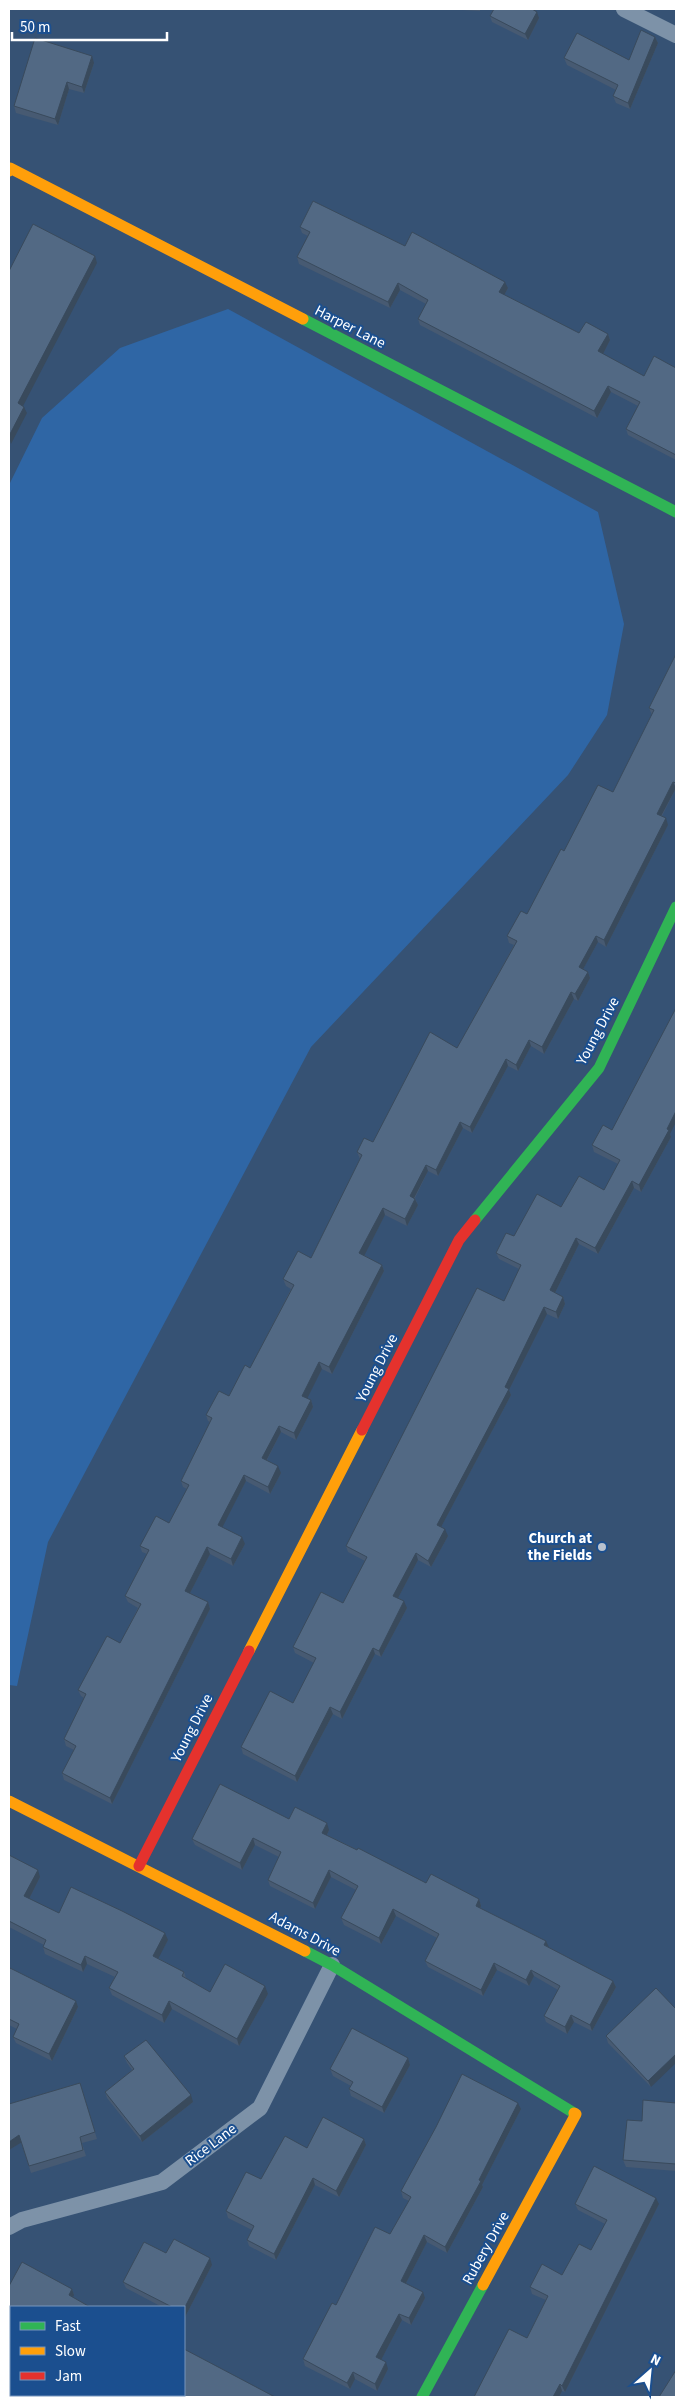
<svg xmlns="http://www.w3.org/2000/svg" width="685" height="2406" font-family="'Source Sans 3',sans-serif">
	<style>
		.green { fill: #2f66a5 }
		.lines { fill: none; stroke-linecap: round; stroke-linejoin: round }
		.street { stroke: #7d92a8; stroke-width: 16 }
		.fast { stroke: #30b455; stroke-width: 11 }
		.slow { stroke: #ff9f0a; stroke-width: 11 }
		.jam { stroke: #e5322d; stroke-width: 11 }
		.wall { fill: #475a72 }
		.shaded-wall { fill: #394a5c }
		.building { fill: #526984; stroke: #394a5c }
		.poi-dot { fill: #b9c2ce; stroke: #1b4f8f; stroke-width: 2 }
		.labels { text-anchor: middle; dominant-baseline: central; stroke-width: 4; stroke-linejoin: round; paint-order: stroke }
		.street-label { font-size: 15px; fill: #fff; stroke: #1b4f8f }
		.poi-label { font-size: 15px; font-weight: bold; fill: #fff; stroke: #1b4f8f; text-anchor: end }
	</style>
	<rect width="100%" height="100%" fill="#365274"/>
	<!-- green -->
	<path class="green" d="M228,309L598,512L624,624L607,715L568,775L311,1047L48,1542L17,1686L9,1685V485L42,418L120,348Z"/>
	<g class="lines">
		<!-- street -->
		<path class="street" d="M624,9L676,35
			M9,2227L22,2220L162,2182L260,2108L332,1965
			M17,2395L21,2397"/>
		<!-- fast -->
		<path class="fast" d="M303,319L676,512
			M475,1220L599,1068L676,907
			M305,1951L332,1965L574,2113
			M422,2397L483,2285"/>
		<!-- slow -->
		<path class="slow" d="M9,171L10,168L303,319
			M249,1651L362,1430
			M9,1801L305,1951
			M483,2285L576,2114L574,2113"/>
		<!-- jam -->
		<path class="jam" d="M362,1430L459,1240L475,1220
			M139,1866L249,1651"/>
	</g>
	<!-- wall -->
	<path class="wall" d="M444,9H480V11Z
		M490,16L539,18L528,40L492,22Z
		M655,37L658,43L630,109L616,103L613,96L616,90L567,65L564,58L629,60Z
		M94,63L84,93L69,89L58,125L16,113L14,106Z
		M300,227L405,246L508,288L504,295L579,333L608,334L610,340L603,354L644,376L676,368V460L628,435L626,429L638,406L611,392L597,418L420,325L418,319L426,304L400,290L390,308L299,264L297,257L308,236L302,233Z
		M676,655V789V788L662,816L668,825L606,947L598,942L583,969L588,972L590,978L578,1001L574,999L544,1054L531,1046L518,1071L508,1066L472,1133L463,1128L438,1176L428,1171L415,1198L418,1205L407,1226L385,1215L364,1255L382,1265L384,1271L332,1374L322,1369L307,1398L311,1400L313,1407L296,1440L281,1432L267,1460L281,1473L270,1494L246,1481L222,1527L245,1544L233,1566L210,1554L190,1593L208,1602L210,1609L112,1804L64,1780L62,1773L74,1750L66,1746L64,1739L84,1698L81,1696L78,1690L120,1643L138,1608L128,1602L125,1596L147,1554L142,1552L140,1546L169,1523L187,1489L183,1487L181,1481L210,1422L208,1421L206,1415L229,1396L250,1368L291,1289L286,1286L283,1279L311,1258L360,1159L357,1152L373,1142L457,1048L514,945L509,943L507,936L527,914L564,851L613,792L652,715L649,708Z
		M612,1130L670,1134L671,1137L641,1192L634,1188L598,1254L579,1244L555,1293L563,1297L565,1304L558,1319L547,1314L509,1390L511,1395L441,1527L448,1536L431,1567L418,1560L398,1598L407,1608L381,1657L375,1654L342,1719L333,1714L297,1782L243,1754L241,1747L293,1703L314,1663L295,1653L293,1647L343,1603L365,1561L348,1552L346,1546L504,1301L519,1269L499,1259L496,1253L514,1236L561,1207L604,1190L618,1164L594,1152L592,1145Z
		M289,1819L329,1830L327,1835L426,1883L479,1899L481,1906L480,1908L546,1941L548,1947L613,1981L616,1987L592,2031L574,2022L567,2034L546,2022L544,2016L558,1990L534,1976L529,1986L497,1970L483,1996L428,1967L425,1961L437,1938L396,1916L381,1944L344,1925L341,1918L356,1890L331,1877L315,1909L270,1886L268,1880L279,1857L255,1845L242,1870L195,1845L192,1839Z
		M9,1855L40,1877L29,1899L59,1913L168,1940L158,1958L184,1972L186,1978L210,1992L268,1994L239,2046L172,2009L164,2023L112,1995L109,1988L115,1977L87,1964L83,1972L45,1954L43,1947L44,1945L9,1927Z
		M9,1971L78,2007L52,2061L16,2043L13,2037L17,2029L9,2025Z
		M656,1988L651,2087L608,2043L606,2036Z
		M124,2056L193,2102L142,2142L107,2098L105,2092L132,2070L127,2063Z
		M408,2058L410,2065L384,2113L351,2096L349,2089L351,2086L333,2076L330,2069Z
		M80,2083L97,2139L82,2143L86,2156L31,2173L21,2142L9,2150V2104Z
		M676,2103V2171L626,2167L623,2160L642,2121Z
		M521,2109L482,2185L483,2187L447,2253L427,2242L406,2283L425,2298L411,2325L402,2320L381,2360L388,2369L377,2391L355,2379L350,2389L305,2366L303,2359L336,2305L390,2234L409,2201L403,2198L401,2191Z
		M364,2139L366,2145L339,2197L315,2185L276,2260L249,2246L247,2240L252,2230L228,2218L226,2211L261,2179L307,2148Z
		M575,2204H659L565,2392L562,2391L559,2397H474L527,2338L546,2300L532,2294L530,2287L562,2275L591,2250L605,2224L578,2210Z
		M166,2253L212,2265L184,2319V2307H162L126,2288L123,2282Z
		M9,2286L72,2289L74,2295L11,2307V2330L9,2329Z"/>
	<!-- shaded-wall -->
	<path class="shaded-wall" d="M537,12L539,18L528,40L525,34Z
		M655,37L658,43L630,109L628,103Z
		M92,56L94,63L84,93L82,87Z
		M67,82L69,89L58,125L55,119Z
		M95,256L97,263L21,410L18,403Z
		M505,282L508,288L502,299L499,292Z
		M398,283L400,290L390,308L388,302Z
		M608,334L610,340L601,358L598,351Z
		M608,386L611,392L597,418L594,411Z
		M24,407L27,413L11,444L9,436Z
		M673,782L676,788L659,820L657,814Z
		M666,818L668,825L606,947L604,940Z
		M596,936L598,942L581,973L579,967Z
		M588,972L590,978L578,1001L575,994Z
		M571,992L574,999L544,1054L542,1047Z
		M529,1040L531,1046L518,1071L516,1065Z
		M506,1059L508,1066L472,1133L470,1127Z
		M676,1111V1122L670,1134L671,1137L641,1192L639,1185Z
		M460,1122L463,1128L438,1176L436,1170Z
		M426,1165L428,1171L412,1202L410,1196Z
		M632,1181L634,1188L598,1254L595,1248Z
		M415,1199L418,1205L407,1226L405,1219Z
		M383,1208L385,1215L362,1260L359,1253Z
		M576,1238L579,1244L553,1297L550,1290Z
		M382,1265L384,1271L332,1374L329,1367Z
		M563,1297L565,1304L558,1319L556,1312Z
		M544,1307L547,1314L509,1390L511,1395L439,1531L437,1525Z
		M319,1362L322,1369L305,1403L302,1396Z
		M311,1400L313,1407L296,1440L294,1433Z
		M279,1426L281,1432L264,1465L262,1458Z
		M278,1466L281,1473L270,1494L268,1487Z
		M244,1475L246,1481L220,1532L218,1525Z
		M445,1529L448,1536L431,1567L428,1561Z
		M242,1537L245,1544L233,1566L231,1559Z
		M207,1547L210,1554L188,1597L185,1591Z
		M416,1553L418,1560L396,1602L393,1596Z
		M404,1601L407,1608L381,1657L379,1651Z
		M208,1602L210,1609L112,1804L110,1798Z
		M373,1648L375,1654L342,1719L340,1712Z
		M330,1707L333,1714L297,1782L295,1776Z
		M327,1823L329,1830L325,1839L322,1833Z
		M253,1838L255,1845L242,1870L240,1863Z
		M38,1870L40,1877L27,1903L24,1896Z
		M329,1870L331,1877L315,1909L313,1903Z
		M479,1899L481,1906L478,1912L476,1906Z
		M393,1909L396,1916L381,1944L379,1938Z
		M165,1933L168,1940L156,1963L153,1956Z
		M546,1941L549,1947L544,1945Z
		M85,1956L87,1964L83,1972L81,1965Z
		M494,1963L497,1970L483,1996L481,1990Z
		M531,1970L534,1976L529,1986L526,1980Z
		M613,1981L616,1987L592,2031L590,2025Z
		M265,1986L268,1994L239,2046L237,2039Z
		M76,2001L78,2007L52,2061L49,2054Z
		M169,2001L172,2009L164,2023L162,2015Z
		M571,2015L574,2022L567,2034L565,2027Z
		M676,2054V2063L651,2087L648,2081Z
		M408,2058L410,2065L384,2113L382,2107Z
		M191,2095L193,2102L142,2142L140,2136Z
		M518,2103L521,2109L482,2185L483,2187L447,2253L445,2247Z
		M19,2135L22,2142L9,2150V2142Z
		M364,2139L366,2145L339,2197L336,2191Z
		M313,2178L315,2185L276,2260L274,2254Z
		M656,2198L659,2204L565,2392L562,2386Z
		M424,2235L427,2242L404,2287L401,2281Z
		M210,2258L212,2265L184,2319V2309Z
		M72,2289L74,2295L71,2301L69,2295Z
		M423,2292L425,2298L411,2325L409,2318Z
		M399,2314L402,2320L379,2364L376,2357Z
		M386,2362L388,2369L377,2391L375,2384Z
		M353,2372L355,2379L350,2389L347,2383Z
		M560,2384L562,2391L559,2397H553Z"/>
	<!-- building -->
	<path class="building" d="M494,9H532L537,12L525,34L490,16Z
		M641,30L655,37L628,103L613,96L618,85L564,58L577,33L629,60Z
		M35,38L92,56L82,87L67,82L55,119L14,106Z
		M313,201L405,246L412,232L505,282L499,292L579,333L586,322L608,334L598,351L644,376L654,356L676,368V455L626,429L640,402L608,386L594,411L418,319L428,300L398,283L388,302L297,257L310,232L300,227Z
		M33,224L95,256L18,403L24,407L9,436V271Z
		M676,654V783L673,782L657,814L666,818L604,940L596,936L579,967L588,972L575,994L571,992L542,1047L529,1040L516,1065L506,1059L470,1127L460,1122L436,1170L426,1165L410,1196L415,1199L405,1219L383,1208L359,1253L382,1265L329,1367L319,1362L302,1396L311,1400L294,1433L279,1426L262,1458L278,1466L268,1487L244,1475L218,1525L242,1537L231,1559L207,1547L185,1591L208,1602L110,1798L62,1773L76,1746L64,1739L86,1694L78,1690L107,1636L120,1643L141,1604L125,1596L149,1550L140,1546L156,1516L169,1523L189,1485L181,1481L212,1418L206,1415L219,1391L229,1396L245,1365L250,1368L294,1285L283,1279L298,1251L311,1258L362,1155L357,1152L364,1138L373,1142L430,1032L457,1048L517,941L507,936L521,911L527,914L561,849L564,851L598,785L613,792L654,710L649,708Z
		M676,1008V1111L667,1129L669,1130L639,1185L632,1181L595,1248L576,1238L550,1290L563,1297L556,1312L544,1307L505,1387L509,1389L437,1525L445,1529L428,1561L416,1553L393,1596L404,1601L379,1651L373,1648L340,1712L330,1707L295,1776L241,1747L270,1691L293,1703L316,1658L293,1647L321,1592L343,1603L367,1557L346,1546L477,1288L504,1301L521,1265L496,1253L506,1233L514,1236L537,1194L561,1207L579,1176L604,1190L620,1160L592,1145L603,1125L612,1130Z
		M220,1784L289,1819L295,1807L327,1823L322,1833L357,1850L358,1848L426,1883L431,1874L479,1899L476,1906L546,1941L544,1945L613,1981L590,2025L571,2015L565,2027L544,2016L560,1986L531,1970L526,1980L494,1963L481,1990L425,1961L439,1934L393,1909L379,1938L341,1918L358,1886L329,1870L313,1903L268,1880L281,1852L253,1838L240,1863L192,1839Z
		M9,1855L38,1870L24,1896L59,1913L71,1887L122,1911L165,1933L153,1956L184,1972L182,1976L210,1992L225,1964L265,1986L237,2039L169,2001L162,2015L109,1988L118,1972L85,1956L81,1965L43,1947L46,1940L9,1921Z
		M10,1968L76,2001L49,2054L13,2037L19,2024L9,2019V1971Z
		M656,1988L676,2009V2054L648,2081L606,2036Z
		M352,2028L408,2058L382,2107L349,2089L353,2082L330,2069Z
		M146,2040L191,2095L140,2136L105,2092L134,2069L124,2056Z
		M462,2074L518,2103L479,2180L481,2181L445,2247L424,2235L401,2281L423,2292L409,2318L399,2314L376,2357L386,2362L375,2384L353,2372L347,2383L303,2359L332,2303L336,2305L375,2227L390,2234L411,2197L401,2191L436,2127Z
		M80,2083L95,2132L80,2137L83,2150L29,2166L19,2135L9,2142V2104Z
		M643,2100L676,2103V2164L623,2160L627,2120L642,2121Z
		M323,2117L364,2139L336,2191L313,2178L274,2254L247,2240L254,2226L226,2211L246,2172L261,2179L285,2136L307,2148Z
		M594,2166L656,2198L562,2386L560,2384L553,2397H474L509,2329L527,2338L548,2296L530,2287L542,2264L562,2275L579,2244L591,2250L607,2220L575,2204Z
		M174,2239L210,2258L184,2309V2307H172L123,2282L144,2242L166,2253Z
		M22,2262L72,2289L69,2295L90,2307H11V2325L9,2324V2286Z
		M184,2349L275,2397H167L166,2396L165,2397H139L140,2395H184Z
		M676,2370V2397H659Z"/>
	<!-- markers -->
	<circle class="poi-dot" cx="602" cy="1547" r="5"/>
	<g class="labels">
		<!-- street labels -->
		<g class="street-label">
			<text transform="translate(350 327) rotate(27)">Harper Lane</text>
			<text transform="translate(598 1031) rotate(-62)">Young Drive</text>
			<text transform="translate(377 1368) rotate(-63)">Young Drive</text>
			<text transform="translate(192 1728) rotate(-63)">Young Drive</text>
			<text transform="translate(305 1934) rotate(28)">Adams Drive</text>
			<text transform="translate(211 2145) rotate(-37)">Rice Lane</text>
			<text transform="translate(486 2248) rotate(-61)">Rubery Drive</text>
		</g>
		<!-- poi labels -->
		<g class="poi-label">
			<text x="592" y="1538">Church at<tspan x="592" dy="17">the Fields</tspan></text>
		</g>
	</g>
	<!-- border -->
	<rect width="685" height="2406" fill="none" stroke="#ffffff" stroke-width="20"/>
	<!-- legend -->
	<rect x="10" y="2306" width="175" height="90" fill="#1b4f8f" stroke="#7695bc"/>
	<rect x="20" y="2322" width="25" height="8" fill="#30b455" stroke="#7695bc"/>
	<text x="55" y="2331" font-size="15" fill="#ffffff">Fast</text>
	<rect x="20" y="2347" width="25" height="8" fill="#ff9f0a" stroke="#7695bc"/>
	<text x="55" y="2356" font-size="15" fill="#ffffff">Slow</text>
	<rect x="20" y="2372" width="25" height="8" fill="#e5322d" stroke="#7695bc"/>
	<text x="55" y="2381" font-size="15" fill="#ffffff">Jam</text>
	<!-- north arrow -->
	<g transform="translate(650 2371) rotate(27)" stroke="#1b4f8f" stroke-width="4" paint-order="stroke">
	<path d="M0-4L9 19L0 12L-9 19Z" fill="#ffffff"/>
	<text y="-8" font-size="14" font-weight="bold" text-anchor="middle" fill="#ffffff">N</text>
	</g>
	<!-- scale -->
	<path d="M12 32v8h155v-8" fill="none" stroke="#ffffff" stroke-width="2.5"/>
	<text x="20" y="32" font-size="15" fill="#ffffff" stroke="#1b4f8f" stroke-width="4" paint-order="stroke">50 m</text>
</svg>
